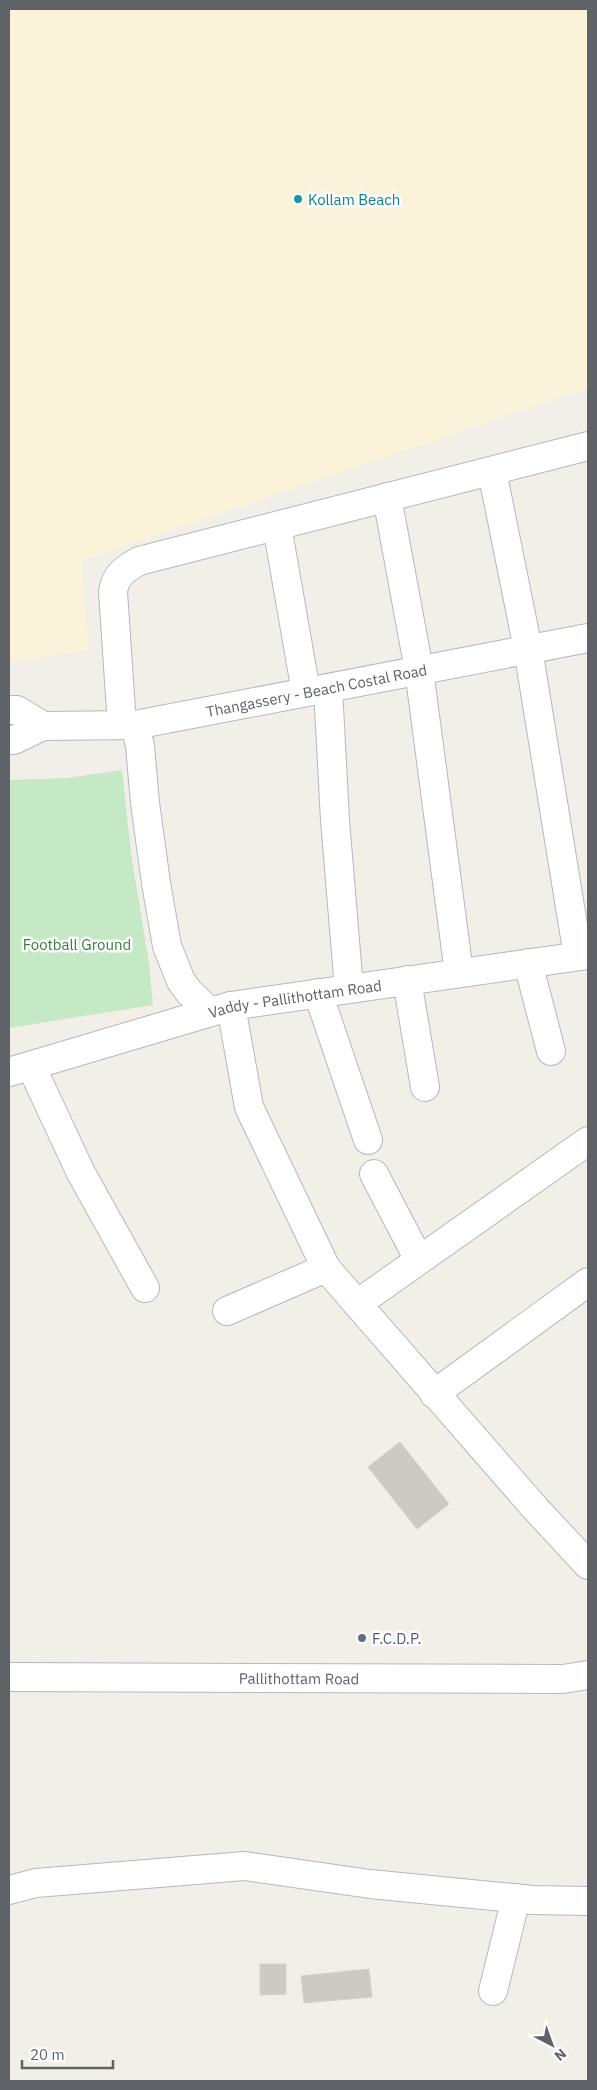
<svg xmlns="http://www.w3.org/2000/svg" width="597" height="2090" font-family="'IBM Plex Sans',sans-serif">
	<style>
		.green { fill: #c5e8c5 }
		.sand { fill: #fbf3d9 }
		.building { fill: #cccac5; stroke: #d6d1c6 }
		.lines { fill: none; stroke-linecap: round; stroke-linejoin: round }
		.minor-casing { stroke: #b5b8bc; stroke-width: 30 }
		.minor { stroke: #fff; stroke-width: 28 }
		.culture-dot { fill: #0f9aa8; stroke: #fff; stroke-width: 2 }
		.service-dot { fill: #5c6f8a; stroke: #fff; stroke-width: 2 }
		.labels { text-anchor: middle; dominant-baseline: central; stroke-width: 5; stroke-linejoin: round; paint-order: stroke }
		.culture-label { font-size: 15px; fill: #0d838f; stroke: #fff; text-anchor: start }
		.street-label { font-size: 15px; fill: #5f6368; stroke: #fff }
		.park-label { font-size: 15px; fill: #348238; stroke: #fff }
		.service-label { font-size: 15px; fill: #4e5e75; stroke: #fff; text-anchor: start }
	</style>
	<rect width="100%" height="100%" fill="#f1efe8"/>
	<!-- green -->
	<path class="green" d="M122,770L131,853L149,964L153,1005L9,1028V780L67,778Z"/>
	<!-- sand -->
	<path class="sand" d="M9,9H588V388L81,561L89,650L9,662Z"/>
	<!-- building -->
	<path class="building" d="M400,1442L449,1504L417,1529L368,1467Z
		M260,1964H286V1994L260,1995Z
		M369,1969L372,1997L304,2003L301,1976Z"/>
	<g class="lines">
		<!-- minor casing -->
		<g class="minor-casing">
			<g id="minor">
				<path d="M492,471L528,649L578,956"/>
				<path d="M387,497L419,670L459,973"/>
				<path d="M277,526L306,692"/>
				<path d="M328,688L335,820L349,989"/>
				<path d="M9,710H17L43,726"/>
				<path d="M122,725L113,592C115,575 125,569 139,561L588,446"/>
				<path d="M135,725L140,746L145,803L156,883L167,946L181,981L189,992L210,1012"/>
				<path id="s1" d="M9,740H14L43,726L135,725L588,638"/>
				<path d="M528,963L551,1051"/>
				<path d="M407,980L425,1087"/>
				<path d="M318,993L368,1140"/>
				<path d="M231,1006L249,1107L326,1268L535,1508L588,1565"/>
				<path d="M31,1066L81,1173L145,1288"/>
				<path id="s2" d="M9,1072L231,1006L588,955"/>
				<path d="M374,1174L419,1260"/>
				<path d="M357,1304L588,1141"/>
				<path d="M227,1311L326,1268"/>
				<path d="M434,1394L588,1282"/>
				<path id="s3" d="M9,1677L563,1679L588,1675"/>
				<path d="M9,1890L36,1883L244,1866L370,1884L533,1900L588,1901"/>
				<path d="M493,1991L516,1898"/>
			</g>
		</g>
		<!-- minor -->
		<use href="#minor" class="minor"/>
	</g>
	<!-- markers -->
	<circle class="culture-dot" cx="298" cy="199" r="5"/>
	<circle class="service-dot" cx="362" cy="1638" r="5"/>
	<g class="labels">
		<!-- culture labels -->
		<g class="culture-label">
			<text x="308" y="199">Kollam Beach</text>
		</g>
		<!-- street labels -->
		<g class="street-label">
			<text stroke="none"><textPath href="#s1" startOffset="314">Thangassery - Beach Costal Road</textPath></text>
			<text stroke="none"><textPath href="#s2" startOffset="296">Vaddy - Pallithottam Road</textPath></text>
			<text stroke="none"><textPath href="#s3" startOffset="290">Pallithottam Road</textPath></text>
		</g>
		<!-- park labels -->
		<g class="park-label">
			<text x="77" y="944">Football Ground</text>
		</g>
		<!-- service labels -->
		<g class="service-label">
			<text x="372" y="1638">F.C.D.P.</text>
		</g>
	</g>
	<!-- border -->
	<rect width="597" height="2090" fill="none" stroke="#5f6368" stroke-width="20"/>
	<!-- north arrow -->
	<g transform="translate(552 2045) rotate(139)" stroke="#ffffff" stroke-width="4" paint-order="stroke">
	<path d="M0-4L9 19L0 12L-9 19Z" fill="#5f6368"/>
	<text y="-8" font-size="14" font-weight="bold" text-anchor="middle" fill="#5f6368">N</text>
	</g>
	<!-- scale -->
	<path d="M22 2060v8h91v-8" fill="none" stroke="#5f6368" stroke-width="2.5"/>
	<text x="30" y="2060" font-size="15" fill="#5f6368" stroke="#ffffff" stroke-width="4" paint-order="stroke">20 m</text>
</svg>
